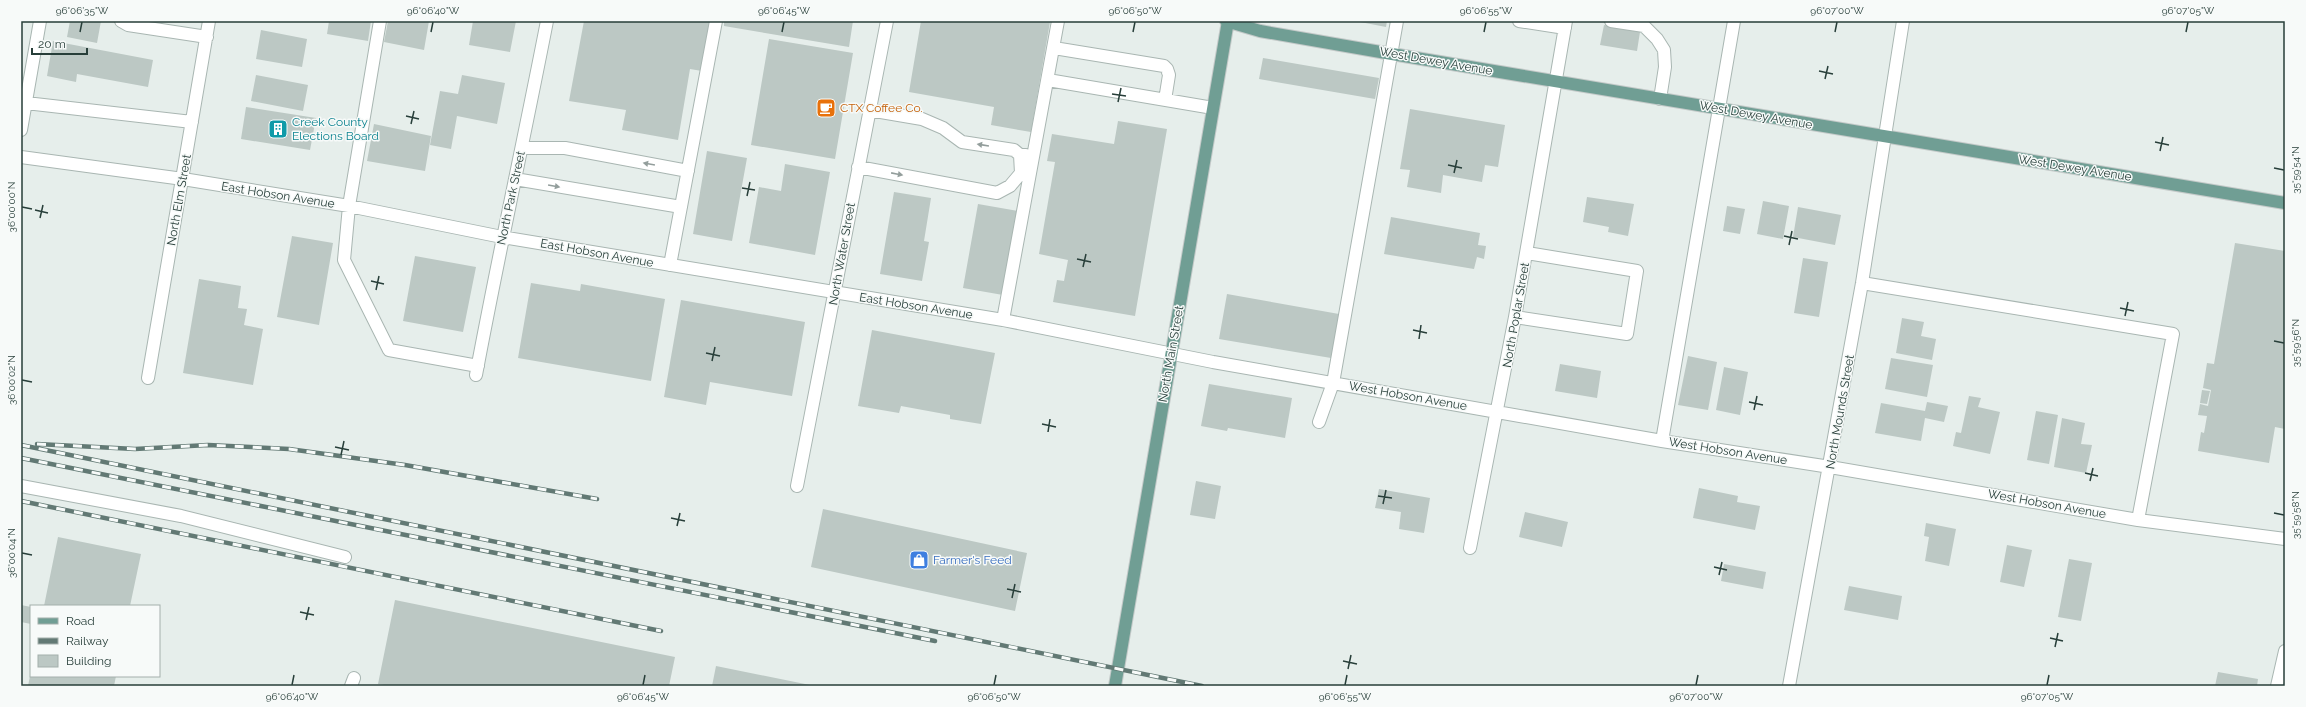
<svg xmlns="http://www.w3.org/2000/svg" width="2306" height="707" font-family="Raleway,sans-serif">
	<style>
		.building { fill: #bcc8c4 }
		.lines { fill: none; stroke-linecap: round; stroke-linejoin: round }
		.minor-casing { stroke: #a9b6b2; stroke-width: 14 }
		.major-casing { stroke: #c3c9c8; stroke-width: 14 }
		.minor { stroke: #fff; stroke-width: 12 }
		.major { stroke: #709e94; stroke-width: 12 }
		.rail-casing { stroke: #627974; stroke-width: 4.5 }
		.rail { stroke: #f7faf9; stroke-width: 3; stroke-dasharray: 9; stroke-linecap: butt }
		.oneway { fill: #939e9c }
		.ticks { fill: none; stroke: #273e39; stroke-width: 1.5 }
		.labels { text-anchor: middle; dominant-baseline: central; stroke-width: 3; stroke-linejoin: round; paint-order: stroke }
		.street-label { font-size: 12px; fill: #273e39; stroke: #f7faf9 }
		.food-label { font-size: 12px; fill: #c56008; stroke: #f7faf9; text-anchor: start }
		.culture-label { font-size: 12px; fill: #0d838f; stroke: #f7faf9; text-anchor: start }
		.shop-label { font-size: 12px; fill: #366cbe; stroke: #f7faf9; text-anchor: start }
		.neatline { fill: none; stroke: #273e39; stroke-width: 1.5 }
		.ticks-label { font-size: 10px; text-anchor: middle; fill: #273e39 }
	</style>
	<rect width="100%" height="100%" fill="#e6eeeb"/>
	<!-- building -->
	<path class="building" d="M70,21H101L97,43L67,37Z
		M329,21H371L368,41L327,34Z
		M388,21H429L424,50L384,42Z
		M473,21H516L510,52L469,45Z
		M584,21H710L702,71L690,69L678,140L622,130L626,110L569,101Z
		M724,21H853L849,47L724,26Z
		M921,21L1050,22L1031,132L991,125L994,107L909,92Z
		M1355,21H1387L1386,27Z
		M1604,25L1640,32L1637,51L1600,45Z
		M261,30L307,39L302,67L256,59Z
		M769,39L853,53L835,159L751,145Z
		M53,41L153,60L148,87L77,74L76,82L47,76Z
		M1263,58L1379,78L1375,99L1259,79Z
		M256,75L308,85L303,111L251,101Z
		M462,75L505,83L497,124L457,116L451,149L430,145L440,91L458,94Z
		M246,107L316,118L310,150L241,139Z
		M1410,109L1505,125L1498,167L1485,165L1482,182L1443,175L1441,193L1407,187L1410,170L1400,169Z
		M1118,121L1167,129L1135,316L1053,302L1057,280L1064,281L1068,260L1039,254L1055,162L1047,161L1052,134L1114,144Z
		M374,124L431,136L425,171L367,161Z
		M707,151L747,158L732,241L693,234Z
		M785,164L830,172L815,255L749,243L759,187L781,191Z
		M894,192L931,198L924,241L929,242L922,281L880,274Z
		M1587,197L1634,204L1628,236L1608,232L1609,227L1583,222Z
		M1763,201L1789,206L1783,239L1757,234Z
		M978,204L1018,211L1003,295L963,288Z
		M1727,206L1745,209L1740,234L1723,231Z
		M1798,207L1841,215L1835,245L1793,237Z
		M1391,217L1480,233L1478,245L1486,246L1484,259L1477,257L1474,269L1384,254Z
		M292,236L333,243L319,325L277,317Z
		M2235,243L2285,251V429L2275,427L2269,463L2198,451L2201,432L2204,433L2207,416L2198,415L2200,404L2208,406L2211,390L2203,388L2207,363L2214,364Z
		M415,256L476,267L463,332L403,321Z
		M1803,258L1828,262L1819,317L1794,313Z
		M199,279L241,286L238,308L247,309L244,325L263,329L253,385L183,373Z
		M531,283L580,291L581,284L665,299L651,381L518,358Z
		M1227,294L1339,314L1331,358L1219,339Z
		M681,300L805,322L792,396L710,382L706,405L664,397Z
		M1902,318L1924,322L1921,336L1936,339L1932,360L1896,353Z
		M872,330L995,353L981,424L950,419V415L901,406L899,413L858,406Z
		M1688,356L1717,362L1708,410L1678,405Z
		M1891,358L1933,365L1927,397L1885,389Z
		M1560,364L1601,371L1597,398L1555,391Z
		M1724,367L1748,372L1740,415L1716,410Z
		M1209,384L1292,398L1285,438L1228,428L1227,431L1201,426Z
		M2202,390L2210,391L2207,404L2200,403Z
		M1969,396L1981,398L1978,407L2000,412L1990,454L1953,446L1956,432L1961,433Z
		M1927,402L1948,406L1944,422L1925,418L1921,441L1875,433L1881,403L1925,411Z
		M2036,411L2058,415L2049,464L2027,460Z
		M2062,418L2085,423L2081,444L2092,445L2086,473L2054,467Z
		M1196,481L1221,486L1215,519L1190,515Z
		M1699,488L1738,496L1737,502L1760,506L1755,530L1693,518Z
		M1379,489L1430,498L1424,533L1399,529L1401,512L1375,508Z
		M823,509L1027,553L1015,611L811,567Z
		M1525,512L1568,522L1562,547L1519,537Z
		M1926,523L1956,529L1949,566L1925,561L1929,537L1924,536Z
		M58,537L141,554L130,606H44Z
		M2007,545L2032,550L2024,587L2000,582Z
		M2069,559L2092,563L2081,621L2058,617Z
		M1724,564L1766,572L1763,589L1721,581Z
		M1849,586L1902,596L1898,620L1844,610Z
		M395,600L675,657L669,686H390L378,684Z
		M21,605L31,607V624L21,622Z
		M716,666L810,685V686H712Z
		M2218,672L2258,679L2257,686H2215Z
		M30,676H116L114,686H28Z"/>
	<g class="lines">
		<!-- minor casing -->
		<g class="minor-casing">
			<path id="minor" d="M121,21L128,25L207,37
				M380,21L349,206L344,260L389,350L478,366
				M1519,21L1565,28
				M1611,21L1644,26L1657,39L1664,50L1665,67L1660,99
				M1054,48L1164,66L1167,69L1169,75L1165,100
				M1048,80L1213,108
				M26,103L192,122
				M869,110L922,119L943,128L962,142L1014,150L1020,155H1026
				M21,130L40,21
				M522,148H565L688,171
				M21,157L183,179L349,206L502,237L1003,320L1213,362L1662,441L1830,467L2138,520L2285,539
				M858,167L997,193L1010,186L1021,173L1020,155
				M515,179L681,207
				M670,265L716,21
				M1862,283L2173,334L2138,520
				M1515,317L1627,334L1637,271L1527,253
				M1003,320L1058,21
				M476,375C498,257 524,139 547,21
				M148,378L209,21
				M1319,422L1333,383L1397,21
				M1662,441L1734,21
				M21,486L181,516L345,557
				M797,486L887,21
				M1470,548L1515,317L1566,21
				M351,686L354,678
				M1789,686L1862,283L1903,21
				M2277,686L2285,651"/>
		</g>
		<!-- major casing -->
		<g class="major-casing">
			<path id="major" d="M1226,21L1260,31L1392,54L2285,203
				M1115,686L1228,21"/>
		</g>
		<!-- minor -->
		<use href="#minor" class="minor"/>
		<!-- major -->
		<use href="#major" class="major"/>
		<!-- rail casing -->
		<g class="rail-casing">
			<path id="rail" d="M37,444L135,449L208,445L289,449L405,465L597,499
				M21,445L1202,686
				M21,458L935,641
				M21,501L661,631"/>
		</g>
		<!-- rail -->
		<use href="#rail" class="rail"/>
	</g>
	<!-- one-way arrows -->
	<defs><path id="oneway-solid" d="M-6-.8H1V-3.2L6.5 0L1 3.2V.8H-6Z"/></defs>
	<g class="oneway">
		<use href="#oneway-solid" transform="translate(983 145) rotate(-171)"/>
		<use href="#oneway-solid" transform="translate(649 164) rotate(-170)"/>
		<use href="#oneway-solid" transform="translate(897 174) rotate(11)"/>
		<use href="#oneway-solid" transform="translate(554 186) rotate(10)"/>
	</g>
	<!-- ticks -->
	<path class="ticks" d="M80,32L82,22M431,32L433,22M782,32L784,22M1133,32L1135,22M1484,32L1486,22M1835,32L1837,22M2186,32L2188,22M1819,71L1833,74M1825,79L1828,66M1112,94L1126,96M1118,102L1121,88M406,116L419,119M411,124L414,111M2155,142L2169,145M2160,151L2163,137M1448,165L1462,168M2274,168L2284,170M1454,173L1457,160M742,188L755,190M747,196L750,182M22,207L32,209M35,210L48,213M40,218L43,205M1784,236L1798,239M1789,245L1792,231M1077,259L1091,262M1083,267L1086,254M371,281L384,284M376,290L379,276M2120,308L2134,311M2125,316L2128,302M1413,330L1427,333M1419,339L1421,325M2274,341L2284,343M706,353L720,356M712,361L715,347M22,380L32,382M1749,402L1763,405M1754,410L1757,396M1042,424L1056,427M1048,432L1050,419M335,447L349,450M341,455L344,441M2085,473L2098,476M2090,481L2093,468M1378,496L1392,498M1383,504L1386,490M2274,513L2284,515M671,518L685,521M677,526L680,513M22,553L32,555M1714,567L1727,570M1719,575L1722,562M1007,589L1021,592M1012,598L1015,584M300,612L314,615M306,620L309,607M2050,638L2063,641M2055,647L2058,633M1343,661L1357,664M1348,669L1351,655M292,685L294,675M643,685L645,675M994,685L996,675M1345,685L1347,675M1696,685L1698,675M2047,685L2049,675"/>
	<!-- icons -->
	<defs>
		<g id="cafe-square" transform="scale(1)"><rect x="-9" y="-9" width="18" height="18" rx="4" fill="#e8710a" stroke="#f7faf9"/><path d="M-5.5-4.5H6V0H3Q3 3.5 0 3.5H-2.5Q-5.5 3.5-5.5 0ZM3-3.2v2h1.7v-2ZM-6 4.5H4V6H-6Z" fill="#fff"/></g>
		<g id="building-square" transform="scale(1)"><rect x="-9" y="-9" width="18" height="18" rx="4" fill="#0f9aa8" stroke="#f7faf9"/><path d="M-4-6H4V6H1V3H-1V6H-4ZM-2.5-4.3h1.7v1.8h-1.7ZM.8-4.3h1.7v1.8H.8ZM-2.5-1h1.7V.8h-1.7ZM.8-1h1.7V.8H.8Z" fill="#fff"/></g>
		<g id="shop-square" transform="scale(1)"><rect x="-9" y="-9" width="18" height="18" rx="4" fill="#3f7fe0" stroke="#f7faf9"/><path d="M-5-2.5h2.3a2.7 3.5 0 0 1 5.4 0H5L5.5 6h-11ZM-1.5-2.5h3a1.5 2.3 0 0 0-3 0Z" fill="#fff"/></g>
	</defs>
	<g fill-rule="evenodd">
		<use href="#cafe-square" x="826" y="108"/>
		<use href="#building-square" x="278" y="129"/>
		<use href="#shop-square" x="919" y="560"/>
	</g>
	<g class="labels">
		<!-- street labels -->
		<g class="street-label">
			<text transform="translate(1436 61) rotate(10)">West Dewey Avenue</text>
			<text transform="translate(1756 115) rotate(10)">West Dewey Avenue</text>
			<text transform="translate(2075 168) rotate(9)">West Dewey Avenue</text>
			<text transform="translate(278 195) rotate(9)">East Hobson Avenue</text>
			<text transform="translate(511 198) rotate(-78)">North Park Street</text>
			<text transform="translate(179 200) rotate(-80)">North Elm Street</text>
			<text transform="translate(597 253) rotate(10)">East Hobson Avenue</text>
			<text transform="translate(842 254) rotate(-80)">North Water Street</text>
			<text transform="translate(916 306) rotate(9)">East Hobson Avenue</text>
			<text transform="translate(1516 315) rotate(-80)">North Poplar Street</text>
			<text transform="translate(1171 354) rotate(-80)">North Main Street</text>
			<text transform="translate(1408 396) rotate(10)">West Hobson Avenue</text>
			<text transform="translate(1840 412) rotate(-80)">North Mounds Street</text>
			<text transform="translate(1728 451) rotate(9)">West Hobson Avenue</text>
			<text transform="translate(2047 504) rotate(10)">West Hobson Avenue</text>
		</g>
		<!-- food labels -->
		<g class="food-label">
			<text x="840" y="108">CTX Coffee Co.</text>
		</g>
		<!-- culture labels -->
		<g class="culture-label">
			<text x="292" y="122">Creek County<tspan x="292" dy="14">Elections Board</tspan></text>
		</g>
		<!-- shop labels -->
		<g class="shop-label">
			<text x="933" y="560">Farmer's Feed</text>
		</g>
	</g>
	<!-- border -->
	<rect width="2306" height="707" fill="none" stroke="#f7faf9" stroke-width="44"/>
	<!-- legend -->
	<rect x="30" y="605" width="130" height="72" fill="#f7faf9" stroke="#a4afac"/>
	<rect x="38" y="618" width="20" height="6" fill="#709e94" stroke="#a4afac"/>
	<text x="66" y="625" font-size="12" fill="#273e39">Road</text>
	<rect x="38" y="638" width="20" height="6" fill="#627974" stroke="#a4afac"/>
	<text x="66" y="645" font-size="12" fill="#273e39">Railway</text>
	<rect x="38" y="655" width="20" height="12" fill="#bcc8c4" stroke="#a4afac"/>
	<text x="66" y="665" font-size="12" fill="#273e39">Building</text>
	<!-- scale -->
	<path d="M32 48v6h55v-6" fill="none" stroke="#273e39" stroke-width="2"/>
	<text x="38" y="48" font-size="12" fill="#273e39" stroke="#f7faf9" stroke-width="3" paint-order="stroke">20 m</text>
	<rect x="22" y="22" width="2262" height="663" class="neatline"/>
	<g class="ticks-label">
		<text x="82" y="14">96°06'35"W</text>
		<text x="433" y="14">96°06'40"W</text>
		<text x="784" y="14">96°06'45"W</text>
		<text x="1135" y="14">96°06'50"W</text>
		<text x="1486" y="14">96°06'55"W</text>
		<text x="1837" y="14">96°07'00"W</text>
		<text x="2188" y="14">96°07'05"W</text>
		<text transform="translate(2295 170) rotate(-90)" y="4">35°59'54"N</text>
		<text transform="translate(11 207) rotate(-90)" y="4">36°00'00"N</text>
		<text transform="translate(2295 343) rotate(-90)" y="4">35°59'56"N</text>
		<text transform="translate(11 380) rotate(-90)" y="4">36°00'02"N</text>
		<text transform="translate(2295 515) rotate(-90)" y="4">35°59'58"N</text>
		<text transform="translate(11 553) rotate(-90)" y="4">36°00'04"N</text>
		<text x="292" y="700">96°06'40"W</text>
		<text x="643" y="700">96°06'45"W</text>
		<text x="994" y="700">96°06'50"W</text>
		<text x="1345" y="700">96°06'55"W</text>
		<text x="1696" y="700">96°07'00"W</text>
		<text x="2047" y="700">96°07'05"W</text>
	</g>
</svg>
